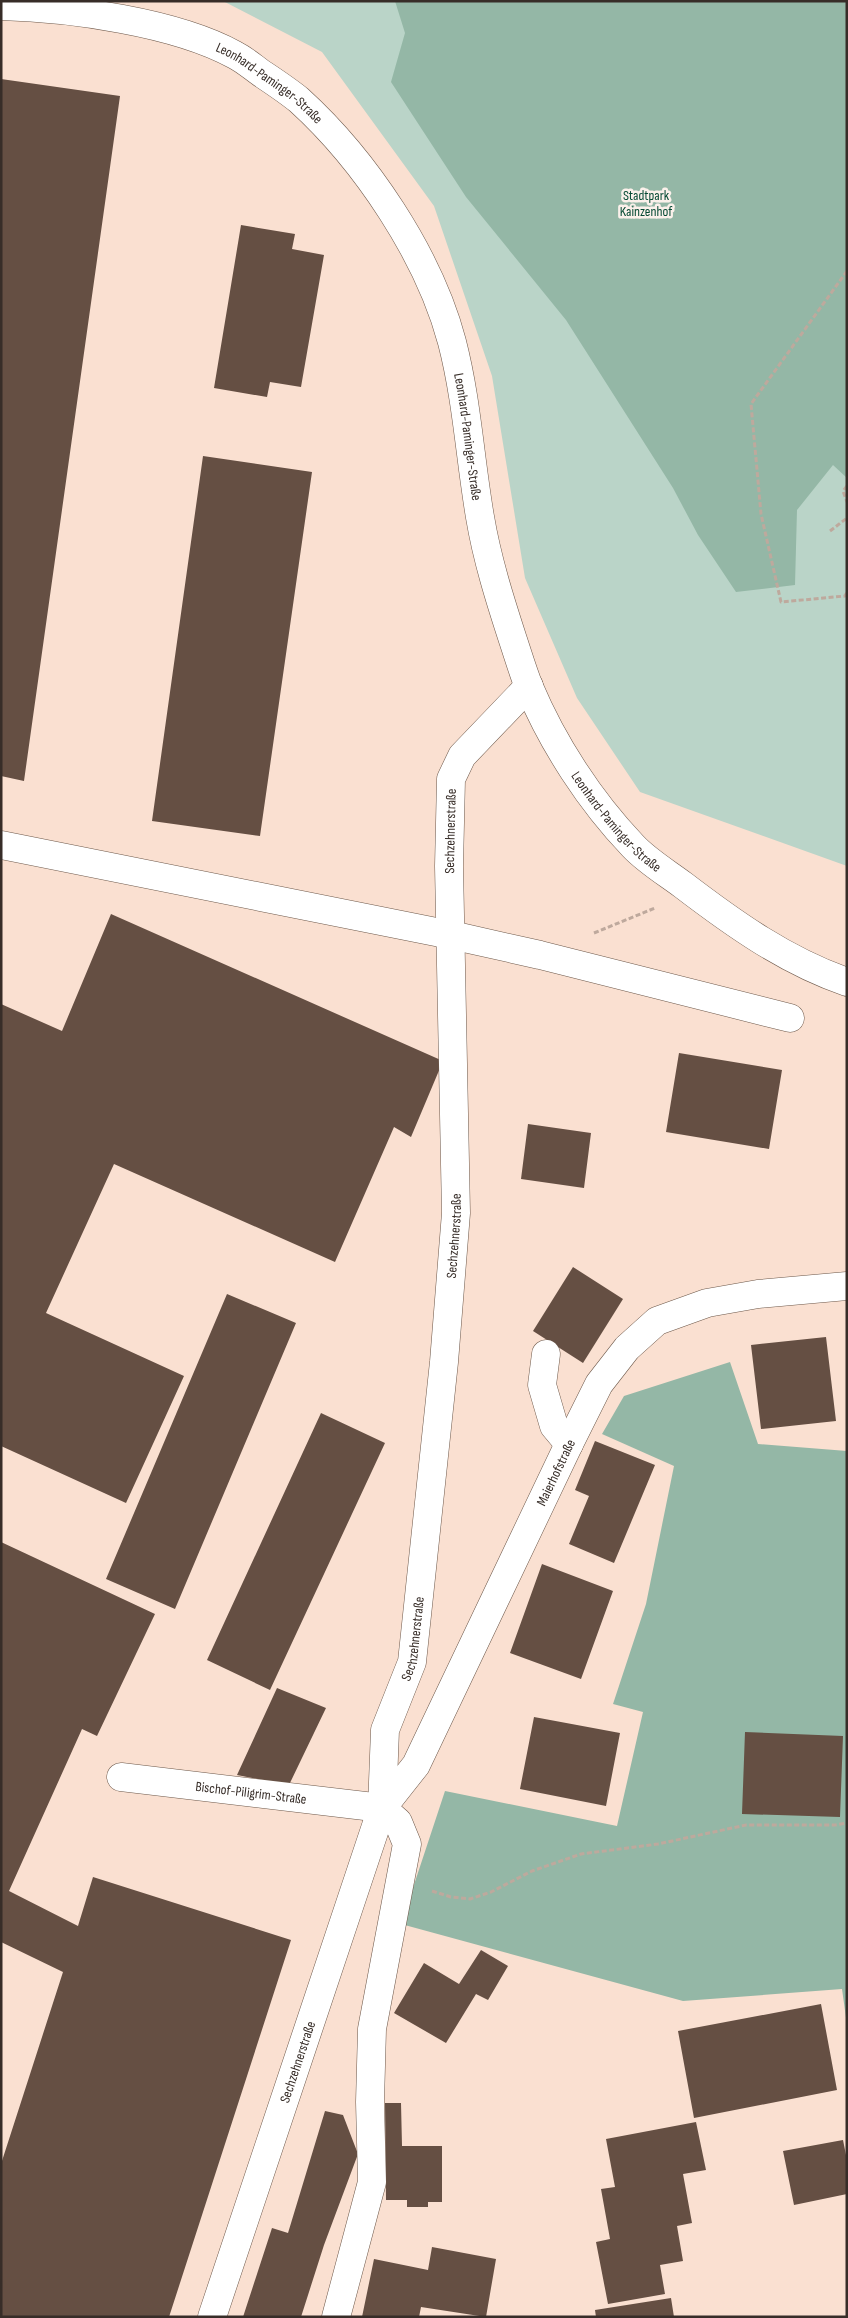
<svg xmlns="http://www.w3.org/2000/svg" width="848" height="2318" font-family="'Sofia Sans Condensed',sans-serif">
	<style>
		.green { fill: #bad4c8 }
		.forest { fill: #94b7a6 }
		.building { fill: #654f43 }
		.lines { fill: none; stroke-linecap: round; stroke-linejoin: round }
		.minor-casing { stroke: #6d584a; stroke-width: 29 }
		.path { stroke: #bea99d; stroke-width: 3; stroke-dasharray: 5 2.5; stroke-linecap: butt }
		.minor { stroke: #fff; stroke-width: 28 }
		.labels { text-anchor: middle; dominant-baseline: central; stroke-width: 5; stroke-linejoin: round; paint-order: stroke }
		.street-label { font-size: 14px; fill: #372d28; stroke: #fbf1eb }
		.park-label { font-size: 14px; fill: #044933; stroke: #fbf1eb }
	</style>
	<rect width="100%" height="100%" fill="#fae0d1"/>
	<!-- green -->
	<path class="green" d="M223,1H847V866L640,792L577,698L525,578L492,376L434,206L322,52Z"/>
	<!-- forest -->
	<path class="forest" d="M395,1H847V478L833,465L797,510L795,585L736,592L698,535L673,488L566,320L466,197L391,82L405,33Z
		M730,1362L758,1444L847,1451V2025L842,1989L683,2001L401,1924L445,1791L617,1826L643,1712L613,1704L646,1604L674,1466L602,1434L624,1396Z"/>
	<!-- building -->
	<path class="building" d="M1,79L120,96L24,781L1,776Z
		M241,225L295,234L292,249L324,255L301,387L270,382L267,397L214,388Z
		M203,456L312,472L260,836L152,821Z
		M111,914L443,1061L411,1137L394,1127L335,1262L114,1164L46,1313L184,1376L126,1503L1,1446V1004L62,1031Z
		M679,1053L782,1070L769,1149L666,1132Z
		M528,1124L591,1133L584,1188L521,1179Z
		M573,1267L623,1299L583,1363L533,1331Z
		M227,1294L296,1323L175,1609L106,1579Z
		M826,1337L836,1421L761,1429L751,1345Z
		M321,1413L385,1443L270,1690L207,1660Z
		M595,1441L655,1465L614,1563L569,1544L589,1496L575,1490Z
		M1,1542L155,1614L97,1736L82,1729L9,1891L78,1926L93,1877L291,1940L169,2317H1V2164L63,1972L1,1942Z
		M542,1564L613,1591L581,1679L510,1653Z
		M277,1688L326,1708L289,1785L237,1775Z
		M534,1717L620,1733L606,1806L520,1789Z
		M745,1732L843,1736L840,1817L742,1814Z
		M481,1950L508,1966L488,2000L476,1994L446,2043L394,2013L424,1963L459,1984Z
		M821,2004L837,2090L694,2118L678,2031Z
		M385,2103H401L402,2146H442V2202H428V2207H407V2200H386Z
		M325,2111L343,2115L358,2154L324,2245L301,2317H243L272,2228L288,2233Z
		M696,2122L706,2170L683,2174L692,2223L677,2226L683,2261L660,2265L665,2294L608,2304L596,2242L610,2239L601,2189L615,2187L606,2139Z
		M843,2140L847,2160V2194L794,2205L783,2151Z
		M432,2247L496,2259L486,2317L421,2307L419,2317H362L374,2259L428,2270Z
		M671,2298L674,2317H596L595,2310Z"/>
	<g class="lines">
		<!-- minor casing -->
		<g class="minor-casing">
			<g id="minor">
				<path id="s1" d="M1,6C70,8 175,22 235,55C245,60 255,69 264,75C276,83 288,91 299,100C365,160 429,255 452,342C467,400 470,459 480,517C487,559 500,600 513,640C518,655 523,672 529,687C553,744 590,801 633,846C647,861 667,873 683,885C734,924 786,961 847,982"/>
				<path d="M1,845L451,935L540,955L790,1018"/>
				<path d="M546,1354L542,1385L554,1426L569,1444"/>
				<path id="s2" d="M121,1777L382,1808"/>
				<path id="s3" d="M382,1808L416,1765L569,1444L599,1384L627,1348L657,1321L707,1303L758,1294L847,1286"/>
				<path id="s4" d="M212,2317L382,1808L385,1730L412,1662L444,1362L456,1213L449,866L451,779L462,756L529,686"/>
				<path d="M336,2317L372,2182L370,2102L372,2029L407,1844L398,1822L382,1808"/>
			</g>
		</g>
		<!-- path -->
		<path class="path" d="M847,271L751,404L761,514L781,602L845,596L847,592
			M847,486L843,491L847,502
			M830,531L847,518
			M594,933L655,908
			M432,1891L451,1897L470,1899L491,1892L532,1871L581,1854L658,1844L746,1825H835L847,1823"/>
		<!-- minor -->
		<use href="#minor" class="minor"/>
	</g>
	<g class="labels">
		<!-- street labels -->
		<g class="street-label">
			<text stroke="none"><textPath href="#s1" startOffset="285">Leonhard-Paminger-Straße</textPath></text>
			<text stroke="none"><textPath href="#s1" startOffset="705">Leonhard-Paminger-Straße</textPath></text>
			<text stroke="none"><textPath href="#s1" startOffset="1125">Leonhard-Paminger-Straße</textPath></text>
			<text stroke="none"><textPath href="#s4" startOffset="1521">Sechzehnerstraße</textPath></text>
			<text stroke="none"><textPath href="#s4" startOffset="1116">Sechzehnerstraße</textPath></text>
			<text stroke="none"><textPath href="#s3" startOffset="379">Maierhofstraße</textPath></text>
			<text stroke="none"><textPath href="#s4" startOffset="711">Sechzehnerstraße</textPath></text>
			<text stroke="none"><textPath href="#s2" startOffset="131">Bischof-Piligrim-Straße</textPath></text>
			<text stroke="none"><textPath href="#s4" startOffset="269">Sechzehnerstraße</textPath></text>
		</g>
		<!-- park labels -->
		<g class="park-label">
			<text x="646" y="195">Stadtpark<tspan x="646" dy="16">Kainzenhof</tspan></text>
		</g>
	</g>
	<!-- border -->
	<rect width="848" height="2318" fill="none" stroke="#372d28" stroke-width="5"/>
</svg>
